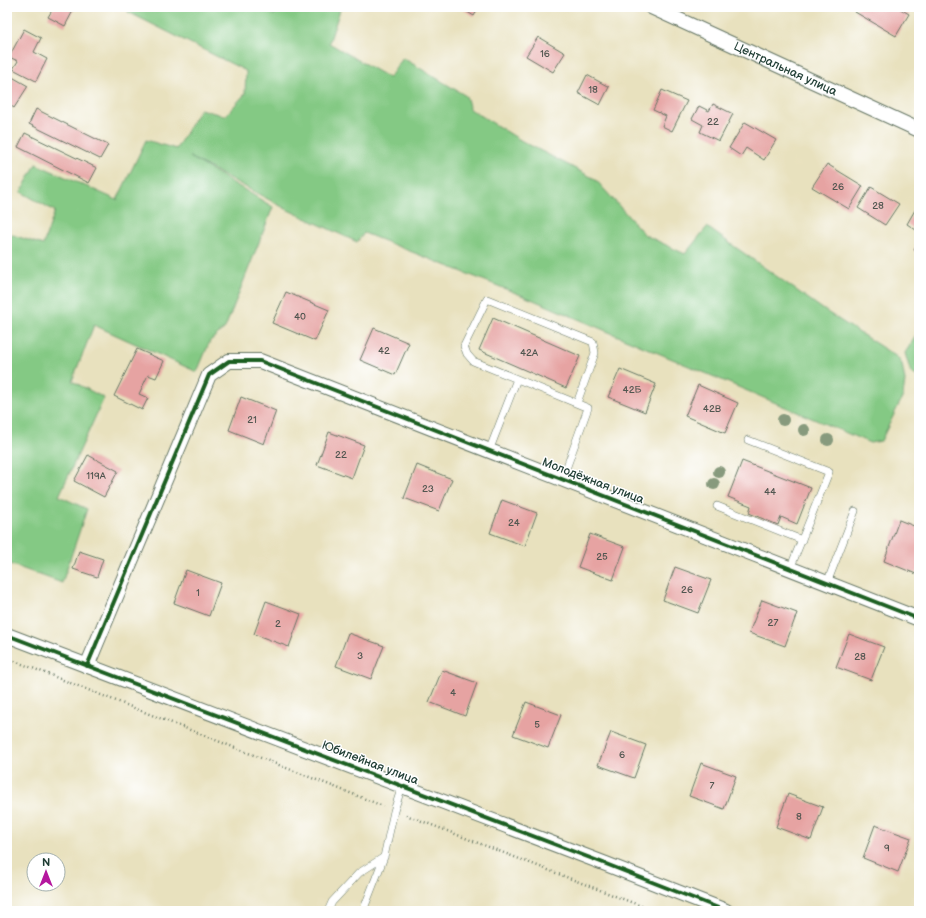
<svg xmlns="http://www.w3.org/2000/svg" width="926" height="918" font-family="'Balsamiq Sans',sans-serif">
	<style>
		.green { fill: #84c984; stroke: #52835c }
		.building { fill: #e6a3a2 }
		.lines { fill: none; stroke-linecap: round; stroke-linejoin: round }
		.service-casing { stroke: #657664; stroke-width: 8 }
		.minor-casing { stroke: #657664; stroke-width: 16 }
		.path { stroke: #657664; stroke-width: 2.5; stroke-dasharray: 1 3; stroke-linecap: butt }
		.service { stroke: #fff; stroke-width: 7 }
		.minor { stroke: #fff; stroke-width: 14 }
		.cycleway-casing { stroke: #fff; stroke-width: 6 }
		.cycleway { stroke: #1b5e20; stroke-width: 4 }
		.tree { fill: #879a7d }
		.labels { text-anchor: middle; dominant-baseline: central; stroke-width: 3; stroke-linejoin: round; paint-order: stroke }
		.number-label { font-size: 10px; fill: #515650 }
		.street-label { font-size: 12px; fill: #1f3d34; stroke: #fff }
	</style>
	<rect width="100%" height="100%" fill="#fff"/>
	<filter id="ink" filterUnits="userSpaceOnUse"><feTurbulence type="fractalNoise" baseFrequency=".025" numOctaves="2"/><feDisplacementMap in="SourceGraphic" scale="8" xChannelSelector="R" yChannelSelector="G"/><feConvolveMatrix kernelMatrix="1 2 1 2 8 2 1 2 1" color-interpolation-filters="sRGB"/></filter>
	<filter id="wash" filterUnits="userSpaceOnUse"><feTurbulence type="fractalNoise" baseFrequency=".012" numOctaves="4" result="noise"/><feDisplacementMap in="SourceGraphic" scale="16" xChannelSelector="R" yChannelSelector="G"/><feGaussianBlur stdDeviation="0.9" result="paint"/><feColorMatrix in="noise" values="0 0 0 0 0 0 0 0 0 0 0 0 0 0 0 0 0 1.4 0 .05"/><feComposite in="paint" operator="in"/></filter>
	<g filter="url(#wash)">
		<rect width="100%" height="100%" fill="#e8e1be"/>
		<!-- green -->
		<path class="green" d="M128,7H261L274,15L277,7H341L329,43L389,78L403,58L466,96L470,109L522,141L595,179L645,235L685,254L707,227L827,312L897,357L902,364L905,381L903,396L881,441L870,443L531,299L364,233L357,242L288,210L190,157L273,207L225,328L210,341L197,372L94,325L72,381L104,398L59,496L87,509L62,583L7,563V233L43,245L55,211L21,192L36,164L117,200L146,140L176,149L200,109L225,116L245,94L246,71L128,12Z
			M919,331V377L911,373L905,353Z"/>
		<g id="blocks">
			<!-- building -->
			<path class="building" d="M54,7H75L65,26L48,17Z
				M459,7H479L474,16Z
				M858,7H897L909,14L896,36L855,12Z
				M24,29L41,38L34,52L47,59L36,81L13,69L18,61L9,57Z
				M538,37L565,53L553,72L526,56Z
				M7,74L28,86L14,108L7,103Z
				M587,75L609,87L600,105L578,93Z
				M662,90L687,101L672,131L662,126L666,116L653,110Z
				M713,104L733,114L719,141L700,132L703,125L692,119L699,106L709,111Z
				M36,109L108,145L100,159L29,124Z
				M745,122L776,140L764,160L746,148L741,156L729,148Z
				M25,133L97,168L89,183L18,147Z
				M827,164L863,186L849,209L812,187Z
				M871,187L899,204L885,225L858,208Z
				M915,210L919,212V232L907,224Z
				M919,242V253L914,250Z
				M286,292L329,310L315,341L272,323Z
				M493,318L580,356L566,388L479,350Z
				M374,328L409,343L395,375L360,360Z
				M137,349L164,361L156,378L148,375L139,394L148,398L142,410L114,396Z
				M620,369L656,384L645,412L608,397Z
				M698,385L738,403L725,433L685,416Z
				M241,397L276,411L264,444L229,430Z
				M329,432L364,445L352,478L317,465Z
				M88,455L118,471L104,497L74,481Z
				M742,461L811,488L797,524L781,517L778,525L749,513L751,506L728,497Z
				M417,465L452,479L439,511L404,498Z
				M502,500L537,513L525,546L490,533Z
				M899,520L919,528V566L916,574L884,561Z
				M590,534L625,547L613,580L578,567Z
				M79,551L103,559L97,577L73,569Z
				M675,567L711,580L698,613L663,600Z
				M186,570L221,583L209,616L174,603Z
				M762,600L797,613L785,646L749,633Z
				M266,601L301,614L289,647L254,634Z
				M348,633L384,646L371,679L336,666Z
				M849,634L884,647L871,680L836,667Z
				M442,670L477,683L465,716L429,702Z
				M526,702L561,715L548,748L513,735Z
				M611,732L646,745L634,778L598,765Z
				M701,763L736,776L724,809L689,796Z
				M788,794L823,807L811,840L776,827Z
				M875,825L911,838L898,872L863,858Z"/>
		</g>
	</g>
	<g filter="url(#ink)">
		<use href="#blocks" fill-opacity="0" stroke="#657664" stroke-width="1"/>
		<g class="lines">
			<!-- service casing -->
			<g class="service-casing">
				<path id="service" d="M748,440L829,472L790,569
					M489,451L517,379
					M562,480L588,408L473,361L467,354L464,346L487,299L593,342L595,353L577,403
					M717,506L802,540
					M827,583L855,511
					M328,911L332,902L359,873L384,857
					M363,911L384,857L394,811L402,786"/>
			</g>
			<!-- minor casing -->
			<g class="minor-casing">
				<g id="minor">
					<path id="s1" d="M651,7L919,130"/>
					<path d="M7,635L606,864L726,911"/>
					<path d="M87,666L209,375L229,361H260L919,619"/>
				</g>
			</g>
			<!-- path -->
			<path class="path" d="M7,658L383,806
				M406,815L654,911"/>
			<!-- service -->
			<use href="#service" class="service"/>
			<!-- minor -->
			<use href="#minor" class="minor"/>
			<!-- cycleway casing -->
			<g class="cycleway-casing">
				<path id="cycleway" d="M7,635L606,864L726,911
					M87,666L209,375L229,361H260L919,619"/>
			</g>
			<!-- cycleway -->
			<use href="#cycleway" class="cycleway"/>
		</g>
		<!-- trees -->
		<g class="tree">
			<circle cx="783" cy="420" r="6"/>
			<circle cx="804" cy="430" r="6"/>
			<circle cx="828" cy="440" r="6"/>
			<circle cx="719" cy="472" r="6"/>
			<circle cx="714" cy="484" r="6"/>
		</g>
	</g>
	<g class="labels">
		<!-- number labels -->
		<g class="number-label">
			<text x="545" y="54">16</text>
			<text x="593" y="90">18</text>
			<text x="713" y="122">22</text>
			<text x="838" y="187">26</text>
			<text x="878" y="206">28</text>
			<text x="300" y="317">40</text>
			<text x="384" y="351">42</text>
			<text x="529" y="353">42А</text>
			<text x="632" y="390">42Б</text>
			<text x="712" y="409">42В</text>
			<text x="252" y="420">21</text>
			<text x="341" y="455">22</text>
			<text x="96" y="476">119А</text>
			<text x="428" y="489">23</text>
			<text x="770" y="492">44</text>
			<text x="514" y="523">24</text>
			<text x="602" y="557">25</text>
			<text x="687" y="590">26</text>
			<text x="198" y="593">1</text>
			<text x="773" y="623">27</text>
			<text x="278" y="624">2</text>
			<text x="360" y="656">3</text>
			<text x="860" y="657">28</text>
			<text x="453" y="693">4</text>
			<text x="537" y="725">5</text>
			<text x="622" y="755">6</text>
			<text x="712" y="786">7</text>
			<text x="799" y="817">8</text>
			<text x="887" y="848">9</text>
		</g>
		<!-- street labels -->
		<g class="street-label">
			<text stroke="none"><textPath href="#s1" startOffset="148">Центральная улица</textPath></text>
			<text transform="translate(593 481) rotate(21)">Молодёжная улица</text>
			<text transform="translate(370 763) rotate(21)">Юбилейная улица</text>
		</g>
	</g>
	<!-- margin -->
	<rect width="926" height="918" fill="none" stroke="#fff" stroke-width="24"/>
	<!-- north arrow -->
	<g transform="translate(46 872)"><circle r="19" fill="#ffffff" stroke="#a5b1ae"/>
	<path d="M0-3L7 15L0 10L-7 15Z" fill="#b5179e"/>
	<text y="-6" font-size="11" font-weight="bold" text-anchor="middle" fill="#1f3d34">N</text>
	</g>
</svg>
